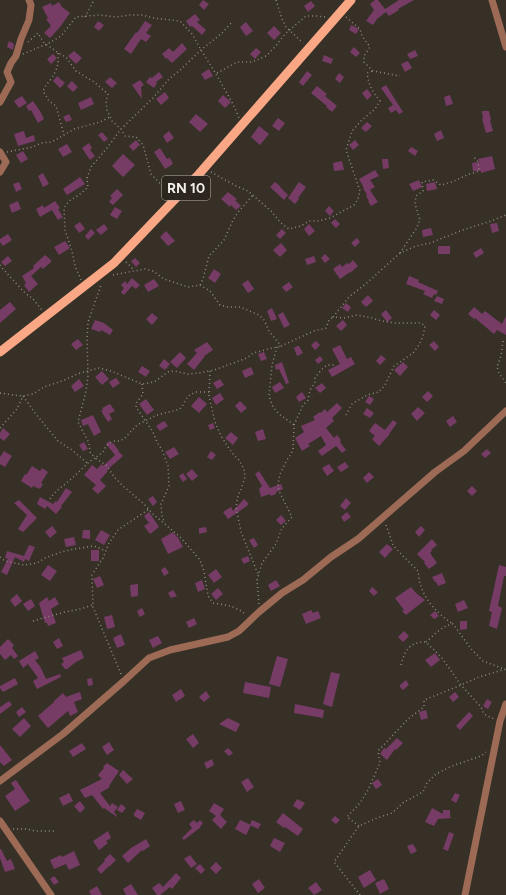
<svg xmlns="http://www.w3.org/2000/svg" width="506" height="895" font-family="Figtree,sans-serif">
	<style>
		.building { fill: #773c66 }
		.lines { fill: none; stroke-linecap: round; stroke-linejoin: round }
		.path { stroke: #8f8a83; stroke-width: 1.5; stroke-dasharray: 1 3; stroke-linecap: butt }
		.minor { stroke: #9c6a55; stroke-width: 7 }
		.major { stroke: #faa785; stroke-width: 9 }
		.labels { text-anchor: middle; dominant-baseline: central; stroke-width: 3; stroke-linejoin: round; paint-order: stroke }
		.shield { fill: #2c261e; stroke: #b7b2ac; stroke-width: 1 }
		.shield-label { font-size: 14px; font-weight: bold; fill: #f2eee9 }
	</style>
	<rect width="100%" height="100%" fill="#363027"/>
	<!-- building -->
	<path class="building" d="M203,0L209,4L204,10L199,5Z
		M375,0H378L385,9L399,0H414L398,9L399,10L389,16L386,12L377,19L373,25L366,21L374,10L370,4Z
		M311,1L315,6L308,12L304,6Z
		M59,2L62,7L70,13L60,27L50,38L44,33L51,26L46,19L48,18L42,7L51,3L52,6Z
		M195,14L200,20L197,22L206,30L202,35L192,26L190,27L186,21Z
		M98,21L104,25L99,31L94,27Z
		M145,21L152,25L146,33L151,36L146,42L141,39L131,54L124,49L136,32L137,33Z
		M246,22L253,31L246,36L240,27Z
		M351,25L359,29L356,34L349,30Z
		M274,26L281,33L274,40L267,33Z
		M9,41L14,44L13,50L7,47Z
		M182,43L187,49L172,63L167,58L166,59L162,54L169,48L173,52Z
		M354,47L360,53L356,57L350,52Z
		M256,48L261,52L255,59L250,54Z
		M415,50L418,56L410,59L407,54Z
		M74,51L82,58L76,64L68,56Z
		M53,54L57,58L51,64L47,59Z
		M324,55L333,59L331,64L322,61Z
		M408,61L412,68L405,72L401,64Z
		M209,69L213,76L205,80L201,74Z
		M307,71L312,75L303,86L299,82Z
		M159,72L163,77L156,82L157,83L154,88L146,82L150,77L152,78Z
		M339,73L344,77L340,83L335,79Z
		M57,76L65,83L60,88L53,81Z
		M110,77L117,83L112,88L105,82Z
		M140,80L144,85L141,87L142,99L132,85Z
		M72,81L78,87L73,92L67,86Z
		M386,85L403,112L399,114L396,110L391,113L388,108L393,105L381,88Z
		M317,86L327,94L325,96L337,106L332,112L326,107L327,106L311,93Z
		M367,89L372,95L367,100L362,93Z
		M165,92L169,98L161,105L156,99Z
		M223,95L231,102L225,108L218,101Z
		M450,95L453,104L446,106L444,97Z
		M22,96L27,103L19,108L14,101Z
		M91,97L94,104L81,110L78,103Z
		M33,101L40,111L44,119L38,123L31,110L29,111L26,106Z
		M482,111H489L491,120H490L493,131L486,133L482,119H483Z
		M69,114L72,120L66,122L63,117Z
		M196,114L208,124L200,132L189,122Z
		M278,118L285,123L279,131L272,126Z
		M367,122L372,126L366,132L361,128Z
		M259,126L269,134L260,145L251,137Z
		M441,130L444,138L437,141L434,134Z
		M24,131L26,138L34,135L35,141L18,146L14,134Z
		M169,131L174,138L167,143L163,136Z
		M102,132L108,139L104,142L98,135Z
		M136,140L140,145L133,151L129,146Z
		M355,140L359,145L353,150L349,145Z
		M89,143L92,148L90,150L95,156L90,160L82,148Z
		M67,144L72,152L63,157L58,149Z
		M411,147L418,151L415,156L408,151Z
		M160,148L167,159L170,158L173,164L165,169L154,152Z
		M23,151L28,159L21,163L16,155Z
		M123,154L135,165L123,177L112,166Z
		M492,156L495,169L481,173V171H473L472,163L479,162L478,159Z
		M382,159H388L389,168L383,169Z
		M342,161L344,170L334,171L333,163Z
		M375,170L379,176L370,180L375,187L370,190L378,202L371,206L368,201H369L366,196L367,195L363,188H364L359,179Z
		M43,173L49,184L43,187L38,176Z
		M80,177L85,184L67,195L63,189Z
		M419,180L422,187L413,191L409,184Z
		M19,182L22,189L16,192L13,184Z
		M275,182L281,187H280L288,195L284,200L270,187Z
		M299,182L306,187L298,198L299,199L295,204L288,198Z
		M435,182L437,189L427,191L426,184Z
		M117,189L123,195L113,205L109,202L112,198L110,196Z
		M228,192L237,199L235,200L241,206L236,210L231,205L230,207L221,199Z
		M18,201L21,209L12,213L9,205Z
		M55,201L60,208L58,209L63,217L58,220L52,210L40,217L36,209L43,205L44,208Z
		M329,206L334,211L330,216L325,211Z
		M115,207L122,211L117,219L110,215Z
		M335,219L340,224L336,228L331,223Z
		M80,222L85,229L79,233L74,226Z
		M497,223L499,231L492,233L490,224Z
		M104,224L108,229L101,235L96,230Z
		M309,224L315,231L309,236L304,229Z
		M431,228L433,235L423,237L422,230Z
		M91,229L95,233L88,240L85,236Z
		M282,229L286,233L280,239L276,235Z
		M166,231L175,241L168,246L160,237Z
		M8,234L12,240L3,246L0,242V239Z
		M357,238L360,242L355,247L351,243Z
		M65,241L70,248L59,255L54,247Z
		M281,243L287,250L280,257L273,250Z
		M438,246H450V254H438Z
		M481,248L484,253L476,258L473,253Z
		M325,254L330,259L325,263L321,258Z
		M45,255L51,260V262L43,269L41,267L31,276L38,284L29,292L24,285L26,283L22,276L34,268L33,266Z
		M8,256L12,261L5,266L1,262Z
		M314,256L316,262L307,265L305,259Z
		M135,258L140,263L136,267L131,261Z
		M353,260L358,266L350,273V272L340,279L333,269L340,264L342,267L347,263L349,264Z
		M214,269L221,274L215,283L208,278Z
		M409,276L419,280L418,282L438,291L436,295L434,294L432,298L423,294L425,291L406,284Z
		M132,278L140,285L136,289L132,286L124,295L121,292L124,288L121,285L125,281L127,284Z
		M154,279L159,286L148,292L144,285Z
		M248,280L254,289L248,293L242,284Z
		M289,282L293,287L286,292L282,287Z
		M368,295L373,301L366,307L361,302Z
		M437,296L444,299L442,304L434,301Z
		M10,302L16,309L0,323V310Z
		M346,303L351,307L348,312L342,308Z
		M474,307L482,314L485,311L502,324L506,316V335L497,330L494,334L475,318L474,319L468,314Z
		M272,308L277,319L271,321L267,311Z
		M386,310L392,318L387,322L381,314Z
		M434,310L440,315L436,320L430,315Z
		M283,312L290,325L284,328L278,315Z
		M152,313L158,318L152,325L146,319Z
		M95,320L104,323L113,330L110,335L101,330L100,332L91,329Z
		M343,320L347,325L341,331L336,326Z
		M78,339L83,345L76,350L71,344Z
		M316,341L320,345L315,350L311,345Z
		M434,341L439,347L435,351L429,345Z
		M207,342L213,350L204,356H205L194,370L187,364L197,353L194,350Z
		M340,345L347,359L351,357L355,364L332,377L328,370L340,364L332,349Z
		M297,346H299L303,353L297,356L294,348Z
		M180,352L186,358L177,368L170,362Z
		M264,352L267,359L261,361L258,354Z
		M381,355L386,359L380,365L376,361Z
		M320,356L323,360L318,364L315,360Z
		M164,359L170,364L165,370L159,366Z
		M282,362L289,383L286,384L279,369L276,370L275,365Z
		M403,362L408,367L400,376L394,370Z
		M142,366L150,371L146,377L138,372Z
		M251,367L254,374L245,378L242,371Z
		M102,371L109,379L102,385L95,377Z
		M116,378L120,383L113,388L109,382Z
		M79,379L84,386L75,392L71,386Z
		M220,379L224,385L217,389L213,383Z
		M280,382L284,388L275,393L272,387Z
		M322,383L326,388L320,393L315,388Z
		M428,391L433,396L427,402L422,397Z
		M302,392L306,398L299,402L296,397Z
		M220,393L224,399L216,405L212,398Z
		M369,396L374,399L370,405L365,402Z
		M199,397L207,404L199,413L191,406Z
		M146,399L154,410L147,415L139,404Z
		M240,401L247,408L241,413L235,406Z
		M337,403L342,408L332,418L334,421L326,428L334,438L337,435L341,440L340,442L346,450L342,453L336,446L322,456L318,451L326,445L321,436L308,444L310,446L302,451L295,438L304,432L301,426L315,420L313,417L320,412L321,413L325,409L327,412Z
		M110,404L115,411L109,414L112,419L108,422L101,411L103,410L102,408Z
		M418,407L425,413L417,421L411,414Z
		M367,408L374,413L370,418L363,414Z
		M93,415L101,432L94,436L88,424L83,426L81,420Z
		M453,416L457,422L450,427L446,421Z
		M393,420L397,423L389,434H390L379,446L372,439L375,436L369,431L375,423L385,430Z
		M164,421L168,426L160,431L156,426Z
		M213,423L215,428L210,430L208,425Z
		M3,428L10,434L4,441L0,438V433Z
		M263,429L266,439L258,441L255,432Z
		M231,432L238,438L233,445L225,438Z
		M109,441L112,444L113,443L119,451H118L123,456L107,470L108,471L100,480L106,486L98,494L92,489L96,485L84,475L92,465L97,469L102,464L103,466L115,455L106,444Z
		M84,442L88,449L83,451L79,445Z
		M174,447L179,454L170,459L165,452Z
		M487,449L491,453L485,458L481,454Z
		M4,451L12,456L5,467L0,464V457Z
		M211,451L216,455L212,460L207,457Z
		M345,462L349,467L341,472L337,467Z
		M329,464L334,471L327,476L322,468Z
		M32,466L40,471L42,468L48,472L41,483L43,484L40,489L33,486L32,488L21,481L25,474L26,475Z
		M192,469L198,476L192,481L186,474Z
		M259,471L270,488L281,484L283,489L276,492V494L271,496L270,494L261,497L259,489L262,486L255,474Z
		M369,472L374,477L367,483L363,478Z
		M183,473L187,479L183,482L179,476Z
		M472,486L477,491L472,496L467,491Z
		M66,488L72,492L61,506L62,507L56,514L47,506L45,509L37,504L40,497L53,504L56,501L57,502Z
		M153,496L157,502L153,506L148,499Z
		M346,498L351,503L345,510L340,506Z
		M244,499L249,504L244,508L228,519L223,512L231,507L233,511Z
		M19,500L37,518L23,532L18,529L27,515L14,503Z
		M149,512L159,527L150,534L144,526L149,523L144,516Z
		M347,512L351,517L344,522L341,517Z
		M281,515L286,521L281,525L276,520Z
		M52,526L57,532L50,538L45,532Z
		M421,526L425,530L419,537L415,532Z
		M206,527L207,532L199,534V528Z
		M83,530H90V539L82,538Z
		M101,530L110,535L104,545L95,540Z
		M173,532L177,537V536L183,547L168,554L161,539Z
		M74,537L76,545L66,547L64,539Z
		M254,538L258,545L254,548L249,540Z
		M432,539L437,545L431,550L432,551L430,553L437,563L429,569L424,563L425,562L417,554Z
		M387,544L393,549L385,558L379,552Z
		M29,545L35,547L29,561L25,559L24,562L15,557L7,575L1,572L8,559L5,558L7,551L24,556Z
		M91,550H99V561H91Z
		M248,556L250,561L244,564L241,559Z
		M48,565L57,571L50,581L41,575Z
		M499,565L506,567V576H504L498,606L502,608L497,629L489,626L492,612L489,611Z
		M165,567L169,573L164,576L161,570Z
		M216,569L222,577L214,583L208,575Z
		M442,573L446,583L438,586L436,582H435L432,577Z
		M100,576L104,585L97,588L93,579Z
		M202,580L205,589L198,592L195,583Z
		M276,580L280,586L271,591L268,585Z
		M138,584V596L131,597L130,585Z
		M372,587L378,592L374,596L369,591Z
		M411,587L416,593L425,600L406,615L402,611L404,610L395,598Z
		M218,588L223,594L216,600L211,594Z
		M173,590L177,596L171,598L168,593Z
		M17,594L22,601L15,607L10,600Z
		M47,597L49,601L55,597L59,604L51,609L56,623L48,626L47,623H45L39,603Z
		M31,599L35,606L28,611L23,604Z
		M464,600L468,608L458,612L455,604Z
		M142,608L145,614L140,617L137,611Z
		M311,610L313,613L318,611L321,618L306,624L302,614Z
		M435,611L439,616L434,619L430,615Z
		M112,615L115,627L107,629L104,617Z
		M194,618L197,624L189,628L186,622Z
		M460,621H467V629L460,630Z
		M404,631L409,636L403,642L398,637Z
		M121,634L125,645L117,648L113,638Z
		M158,636L162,643L153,648L149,640Z
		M59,638L63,646L57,649L53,642Z
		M8,639L14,645L12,648L18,656L14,659L11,655L5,660L0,654V647Z
		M81,650L84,658L76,662L67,669H65L61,664L64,662L62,658Z
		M35,651L39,658L35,660L41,668L46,679L60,674L61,677L37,689L33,681L38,678L28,664L23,668L19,661Z
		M435,653L440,660L431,667L425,660Z
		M277,656L288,659L280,687L269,684Z
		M331,672L340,674L332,707L323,704Z
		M15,678L18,684L3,692L0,688V686Z
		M92,678L93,685L88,686L87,679Z
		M406,680L409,685L403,690L400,687V685Z
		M245,682L271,687L269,698L243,693Z
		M181,689L185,696L176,702L172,695Z
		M206,691L210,697L204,702L199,697Z
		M80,692L82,699L74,702L78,712L70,716L68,711L48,728L38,716L54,702V701L63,693L66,697Z
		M455,692L459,697L453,702L449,697Z
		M487,699L492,702L488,709L483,706Z
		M9,701L12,705L0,714V707Z
		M295,704L324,710L323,718L294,713Z
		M22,707L26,712L19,717L16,712Z
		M426,710L428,718L421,720L419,712Z
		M469,712L473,716L460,730L456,726Z
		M24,718L31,726L20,737L12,729Z
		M228,718L240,724L236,732L219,724Z
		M193,734L199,743L193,748L186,739Z
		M397,738L403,743L396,750L395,749L387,760L380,754L384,748L386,749Z
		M109,742L114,750L107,755L102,747Z
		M82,743L86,749L73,757L69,751Z
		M0,745L12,760L4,766L0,762Z
		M228,748L233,753L229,756L224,751Z
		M212,759L214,765L207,769L204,763Z
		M107,763L119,771L109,786L110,787L100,793L110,806L112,803L118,807L114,812L117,816V817L104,808L103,809L92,795L85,798L80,790L102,779L98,775L104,768L103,767Z
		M123,770L133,779L127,784L119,775Z
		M248,778L254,787L247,792L241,782Z
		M378,779L382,785L376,789L372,783Z
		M16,780L30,801L15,811L5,796L15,789L11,783Z
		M69,793L73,801L63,806L59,798Z
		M455,793L460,795L456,803L451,800Z
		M297,799L305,803L300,810L293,806Z
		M80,801L85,808L80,813L74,806Z
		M181,801L185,810L178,813L174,804Z
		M214,803L224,809L220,815L227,822L221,829L212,820L216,816L209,811Z
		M121,804L126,808L122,813L117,810Z
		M432,808L443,814V810H450V817L452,818L438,819L434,826L425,822Z
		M137,809L145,813L141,820L134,816V814Z
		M283,813L303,829L298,836L285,827L284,828L276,822Z
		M335,816L340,820L336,824L331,820Z
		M194,820L197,823L200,820L203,823L200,827H201L184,840L182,838L192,828L189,824Z
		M240,820L251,825L246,835L235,829Z
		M252,820L261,824L258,829L250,825Z
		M108,831L111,838L106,841L108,843L99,850L93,841Z
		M449,832L454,834L448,851L443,849Z
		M274,838L285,843L280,852L270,846Z
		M146,839L150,846L143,851L142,850L128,863L122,856L131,848Z
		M413,844L417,851L411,854L407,846Z
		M0,849H1L7,861L11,859L15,869L5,872L0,858Z
		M74,851L80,865L69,870L66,864L54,869L50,860L61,855L62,857Z
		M110,854L116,860L110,866H109L101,874L97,869L105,861L104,860Z
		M190,855L197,864L191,868L184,859Z
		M216,862L222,868L216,874L210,868Z
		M200,864L205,870L201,874L195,868Z
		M370,870L376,880L364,888L358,877Z
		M176,873L181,878L172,889L170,887L160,895H157L152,888L159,883L163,887Z
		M54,876L59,882L54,885L50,879Z
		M259,879L265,888L258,893L252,884Z
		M384,879L389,889L380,894L375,883Z
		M316,882L322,890L314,895L308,888Z
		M131,884L138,895H126L123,889Z
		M97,886L102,895H91L89,891Z"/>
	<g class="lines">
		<!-- path -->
		<path class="path" d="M276,0L282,19L286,27L303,43
			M85,17L94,0
			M346,17L360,29L362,36L370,47L364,56V62L373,71L400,76
			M28,42L38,33L44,43L60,54L66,57L76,71L94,82L108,94L106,101L107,110L112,121L121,129L125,136L136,137L143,145L151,174L170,194
			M58,53C59,64 57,70 51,79C48,83 45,86 43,91L49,101L56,106L64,135
			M23,54L47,44L61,36L76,17L99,15L117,17L130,15H143L153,18L180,21L192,34L201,50L216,74L233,104L239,118
			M217,73L237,62H252L266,56L275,47L285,34L306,16H316L326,17
			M7,152L33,147L41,143L52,142L74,129L100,122L110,117
			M211,172L236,186L248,191L271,211L281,223L289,229L301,226L309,221H319L330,218L354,205L358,199L360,191L346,150L352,131L362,120L375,109L380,101C372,91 369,86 367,73L373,71
			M400,253L416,229L420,220L415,204L416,196L423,191L422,182L433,180L441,185L452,182L467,175L479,171L478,162L474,157
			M126,262L133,269
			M0,265L3,269L25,293L33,299L42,310
			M113,275L145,269L153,271L164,279L188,287L200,285L203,279L209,256L224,240L233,220L239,211L253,195
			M81,280L75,266L72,251L65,230L64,208L69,201L79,195L88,187L87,178L91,167L107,148L121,129L153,98L169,79L179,71L201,50L222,33L233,21
			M200,285L210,291L220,305L228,307H240L259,315L264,320L269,331L281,346L314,331L326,328L329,320L333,317
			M503,341L501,356L497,367L499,373L506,383
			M277,347L272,365L269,396L273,407L279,414L294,425
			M210,371L209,396L215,422L221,436L232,453L239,460L244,469L245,477L241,489L238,496L236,507L241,532L258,574
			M142,384L143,394L137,402L136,407L153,432L157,442L162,450L168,466L169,486L161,504L162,517L165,523
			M209,392H196L188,396L183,405L180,409L173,411L157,415L137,425L124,439L118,441H113L106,446L103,452L95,458L106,465L115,478L124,487L144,504L153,514L180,537L189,547L200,560L204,571L208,596L213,603C225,605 237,606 246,615
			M0,393L13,395L23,396L33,394L44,387L62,381L80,373L99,368L111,371L142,384L154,382L168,372L174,371L188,374L199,373L214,370L247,358L253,353L281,346
			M346,415L352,404L367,395L379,392L385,385L394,366L413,353L419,345L423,336L425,326L421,323H395L382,321L372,318L357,315L345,318L333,317L349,297L368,282L400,253L416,246L430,243L463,230L491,221L506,215
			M0,428L17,409L23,396L35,413L58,441L72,450L87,463
			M50,499C55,490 64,486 71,479C80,472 85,464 95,458L90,452L89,443L78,422L86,391L88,376L87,337L88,322L101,285V284
			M386,525L393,545L400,553L418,571C419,576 419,582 421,586C426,602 439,615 453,624
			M0,557L5,561L24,565L37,563L45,558L61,552L75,549L94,546L106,551
			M259,604L257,580L262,563L276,544L282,528L292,517L279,491L278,484L280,474L287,460L291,454L293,449L294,425L303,405L308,400L310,390L315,383V378L321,370L327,365H335
			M33,621L65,612L80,609L93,605
			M426,642C433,636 443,625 453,624L472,650L483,661L504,669
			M401,665C405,650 409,642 426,642L442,658L461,685L481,707L484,714L494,719
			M121,674L93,607L92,575L103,558L109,543L118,530L149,509
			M359,826L347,817L360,803L368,790L380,763L378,751L408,719L424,707V700L461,685L479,677L506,669
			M13,829H27L35,831H54
			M360,895L334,862L359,826L377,818L392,813L404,802L423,792L427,783L436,774L452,766L481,756L486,752"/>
		<!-- minor -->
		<path class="minor" d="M492,0L506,47
			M0,102L11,82L7,72L11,63L16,56L21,39L29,20L31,5L29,0
			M0,152L6,162L0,172
			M0,781L63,734L124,681L149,658L170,650L228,637L239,631L259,612L282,593L303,580L331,557L358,539L435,472L464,451L506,411
			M0,821L51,895
			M465,895L500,721L506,704"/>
		<!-- major -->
		<path class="major" d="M0,352L114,263L199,174L351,0"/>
	</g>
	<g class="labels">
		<!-- shield labels -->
		<rect class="shield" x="162" y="176" width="48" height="24" rx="3"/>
		<g class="shield-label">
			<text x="186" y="188">RN 10</text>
		</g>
	</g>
</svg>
